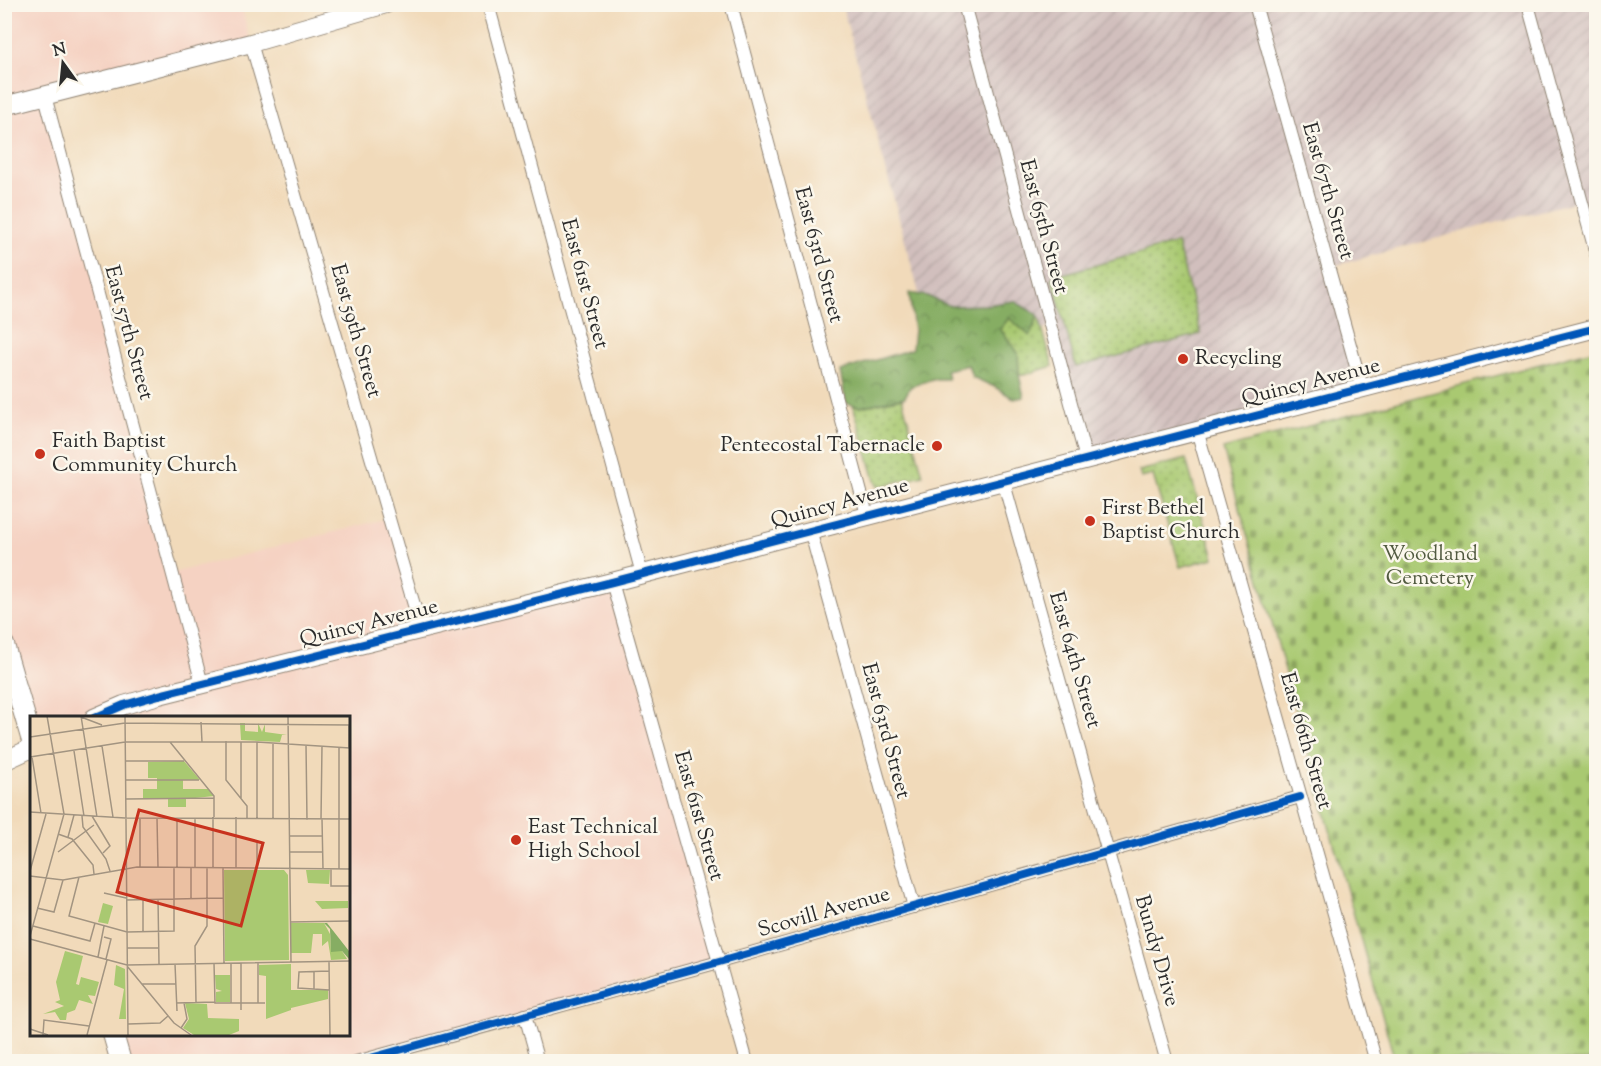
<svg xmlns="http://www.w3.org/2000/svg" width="1601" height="1066" font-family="'Sorts Mill Goudy',serif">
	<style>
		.built { fill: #f5d2c2 }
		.industrial { fill: url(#industrial-furrows) }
		.grass { fill: url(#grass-dots); stroke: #6a7a4e; stroke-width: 1.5 }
		.forest { fill: url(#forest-crowns); stroke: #586c47; stroke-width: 1.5 }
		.cemetery { fill: url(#cemetery-stones); stroke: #6a7a4e; stroke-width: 1.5 }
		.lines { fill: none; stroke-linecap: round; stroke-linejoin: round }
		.street-casing { stroke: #8e8272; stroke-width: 14 }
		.secondary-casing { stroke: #8e8272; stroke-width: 20 }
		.primary-casing { stroke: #8e8272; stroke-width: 22 }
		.street { stroke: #fff; stroke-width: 12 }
		.secondary { stroke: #fff; stroke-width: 18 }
		.primary { stroke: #fff; stroke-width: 20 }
		.cycleway-casing { stroke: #fbf7ec; stroke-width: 11 }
		.cycleway { stroke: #0057b8; stroke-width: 8 }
		.poi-dot { fill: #c8321e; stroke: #fbf7ec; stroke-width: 2 }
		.labels { text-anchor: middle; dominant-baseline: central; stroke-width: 5; stroke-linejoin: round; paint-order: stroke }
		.street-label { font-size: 21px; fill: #2b2b2b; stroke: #fbf7ec }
		.poi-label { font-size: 21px; fill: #2b2b2b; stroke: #fbf7ec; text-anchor: start }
		.park-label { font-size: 21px; fill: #515a40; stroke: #fbf7ec }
		.inset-road { fill: none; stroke: #a29481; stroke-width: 1.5 }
		.view { fill: #c8321e; fill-opacity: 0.15; stroke: #c8321e; stroke-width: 3 }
		.inset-edge { fill: none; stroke: #2b2b2b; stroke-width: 3 }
	</style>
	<defs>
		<pattern id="industrial-furrows" width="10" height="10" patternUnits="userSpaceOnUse" patternTransform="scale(1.5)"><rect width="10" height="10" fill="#d1bfbd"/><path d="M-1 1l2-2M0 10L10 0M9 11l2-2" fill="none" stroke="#b4a4a3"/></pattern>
		<pattern id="grass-dots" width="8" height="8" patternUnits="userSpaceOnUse" patternTransform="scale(1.5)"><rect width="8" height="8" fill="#a9c971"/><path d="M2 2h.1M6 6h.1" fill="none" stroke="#8aa35d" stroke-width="1.8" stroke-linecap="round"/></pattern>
		<pattern id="forest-crowns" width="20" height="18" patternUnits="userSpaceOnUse" patternTransform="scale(1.5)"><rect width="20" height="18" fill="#86ad63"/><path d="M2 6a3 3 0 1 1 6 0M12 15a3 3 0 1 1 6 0" fill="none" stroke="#6e8d52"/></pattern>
		<pattern id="cemetery-stones" width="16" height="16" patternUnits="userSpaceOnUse" patternTransform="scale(1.5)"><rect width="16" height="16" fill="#a9c971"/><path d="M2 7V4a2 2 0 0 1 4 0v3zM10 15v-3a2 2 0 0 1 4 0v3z" fill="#8aa35d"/></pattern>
	</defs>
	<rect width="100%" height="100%" fill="#fbf7ec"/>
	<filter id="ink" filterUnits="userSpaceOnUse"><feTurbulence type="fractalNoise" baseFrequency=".0167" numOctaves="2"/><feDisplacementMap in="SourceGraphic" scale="12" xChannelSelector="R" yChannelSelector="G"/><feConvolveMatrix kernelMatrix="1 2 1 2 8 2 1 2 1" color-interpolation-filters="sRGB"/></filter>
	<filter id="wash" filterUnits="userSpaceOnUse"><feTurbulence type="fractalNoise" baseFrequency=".008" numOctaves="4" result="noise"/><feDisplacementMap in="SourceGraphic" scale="24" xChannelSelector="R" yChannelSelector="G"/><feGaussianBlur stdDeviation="1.35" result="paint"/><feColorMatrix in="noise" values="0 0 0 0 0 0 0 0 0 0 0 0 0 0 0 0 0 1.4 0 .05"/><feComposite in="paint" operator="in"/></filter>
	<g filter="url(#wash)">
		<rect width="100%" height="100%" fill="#f1daba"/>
		<!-- built -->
		<path class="built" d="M4,5H241L251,43L45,96L172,573L389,518L421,629L612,582L719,962L356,1061H121L113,1035L348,1034V718H32L4,645Z"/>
		<!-- industrial -->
		<path class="industrial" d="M842,5H1596V254L1581,200L1329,267L1362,388L1086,459L1050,327L936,357Z"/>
		<!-- grass -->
		<path class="grass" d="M1177,243L1201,334L1076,367L1052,277Z
			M1038,315L1053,366L1024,375H1019L1018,353L1000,329L1009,318L1030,336Z
			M902,398L923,475L877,487L853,405L860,407Z
			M1186,459L1214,558L1180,567L1153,475L1141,478L1139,471Z"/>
		<!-- forest -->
		<path class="forest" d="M909,293L927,296L950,306L986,305L1014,301L1038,315L1030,336L1009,318L1000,329L1018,353L1019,375L1024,397L1014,399L997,388L972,377L968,365L946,370L948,379H932L910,387L905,397L860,407L846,403L840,371L912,349L914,330Z"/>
		<!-- cemetery -->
		<path class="cemetery" d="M1596,349V1061H1395L1223,449Z"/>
	</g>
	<g filter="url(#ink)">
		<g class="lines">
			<!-- street casing -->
			<g class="street-casing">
				<path id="street" d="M488,4L642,574
					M731,4L867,515
					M964,4L1086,459
					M1255,4L1362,388
					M1530,12L1596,254
					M251,43L421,629
					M45,96L202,684
					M1197,430L1376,1062
					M1003,480L1167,1062
					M810,530L914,907
					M612,582L747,1062
					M525,1015L538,1062
					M356,1062L719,962L1300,797"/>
			</g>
			<!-- secondary casing -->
			<g class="secondary-casing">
				<path id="secondary" d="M4,106L251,43L386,4
					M94,718L124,705L159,695L612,582L1596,328
					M4,761L32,748"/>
			</g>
			<!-- primary casing -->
			<g class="primary-casing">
				<path id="primary" d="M4,645L32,741
					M113,1034L121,1062"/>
			</g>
			<!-- street -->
			<use href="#street" class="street"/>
			<!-- secondary -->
			<use href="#secondary" class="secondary"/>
			<!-- primary -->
			<use href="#primary" class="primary"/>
			<!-- cycleway casing -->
			<g class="cycleway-casing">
				<path id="cycleway" d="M94,718L124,705L159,695L612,582L1596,328
					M356,1062L719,962L1300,797"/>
			</g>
			<!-- cycleway -->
			<use href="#cycleway" class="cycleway"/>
		</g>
	</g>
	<!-- markers -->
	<g class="poi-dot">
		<circle cx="1183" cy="359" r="6"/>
		<circle cx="937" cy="446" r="6"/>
		<circle cx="40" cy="454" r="6"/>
		<circle cx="1090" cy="521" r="6"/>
		<circle cx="516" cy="840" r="6"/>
	</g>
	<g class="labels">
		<!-- street labels -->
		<g class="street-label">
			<text transform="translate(1327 191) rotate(74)">East 67th Street</text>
			<text transform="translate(1043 227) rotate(75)">East 65th Street</text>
			<text transform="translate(818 255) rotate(75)">East 63rd Street</text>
			<text transform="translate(584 284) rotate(75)">East 61st Street</text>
			<text transform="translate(355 331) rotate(74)">East 59th Street</text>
			<text transform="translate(128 333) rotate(75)">East 57th Street</text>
			<text transform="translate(1311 383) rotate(-14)">Quincy Avenue</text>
			<text transform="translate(840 504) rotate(-15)">Quincy Avenue</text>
			<text transform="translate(369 624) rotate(-14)">Quincy Avenue</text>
			<text transform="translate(1074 660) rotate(74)">East 64th Street</text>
			<text transform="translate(885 731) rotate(75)">East 63rd Street</text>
			<text transform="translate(1305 741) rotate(74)">East 66th Street</text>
			<text transform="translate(698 816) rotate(74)">East 61st Street</text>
			<text transform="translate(824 913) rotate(-16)">Scovill Avenue</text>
			<text transform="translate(1156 951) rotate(74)">Bundy Drive</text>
		</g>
		<!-- poi labels -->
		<g class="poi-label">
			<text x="1195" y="359">Recycling</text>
			<text x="52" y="442">Faith Baptist<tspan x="52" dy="24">Community Church</tspan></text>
			<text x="925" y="446" text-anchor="end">Pentecostal Tabernacle</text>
			<text x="1102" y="509">First Bethel<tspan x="1102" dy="24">Baptist Church</tspan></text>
			<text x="528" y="828">East Technical<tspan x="528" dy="24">High School</tspan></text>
		</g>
		<!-- park labels -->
		<g class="park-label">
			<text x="1430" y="555">Woodland<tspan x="1430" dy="24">Cemetery</tspan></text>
		</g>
	</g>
	<!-- overview -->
	<g transform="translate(30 716)">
		<rect width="320" height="320" fill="#f1daba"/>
		<path d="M210,7H215V15L228,16V7L232,16L235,8V16L257,19H252L250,26L211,24ZM154,45L170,64H153V73H178L184,80L156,83V91H138V83H113V73H127V62H118V46ZM276,154H300L299,168L278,167ZM285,185H318V192L292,193ZM261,207H294L300,218L301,235H312L317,243L301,244L298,225L292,230V218H283L281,237H261ZM35,235L53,240L46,268L49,269L51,261L69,266L65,280L58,279L63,288L49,284L45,294L37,297L36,304H30L25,296L13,298L34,290L25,286L30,284L26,266ZM86,249L95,253L96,303H89L94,273L84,269ZM185,259H200V286H186V276L192,275L186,273ZM261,274H298V283L261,292Z" fill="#a9c971"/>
		<path d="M294,207H297L319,235V243L312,235L301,236L300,213Z" fill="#86ad63"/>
		<path d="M155,287L177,288L178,302L209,303V315L199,319H164L153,312L159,303Z" fill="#a9c971"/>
		<path d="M194,154H254L258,159L259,244L195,245ZM261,248V294L236,303V260L229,259V249Z" fill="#a9c971"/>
		<path d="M73,187L83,190L78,208L68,206Z" fill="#a9c971"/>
		<path class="inset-road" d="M51,0L67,101M95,0L98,319M258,0L261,246M51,1L72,9M171,6L172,26M0,21L95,7L320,9M196,25V64L217,90V102M140,26L184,80V101M211,26V82M227,26V102M243,27V103M276,29L277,104M72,30L83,101M309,31V103M319,32V9M44,35L54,100M0,41L95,26H227L320,32M2,41L11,97M96,45H154M96,64H169M96,83L184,82M0,96L95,102L320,103M52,100L53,111L76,143L80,155M62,100L80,130L73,137M206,101V152M127,102L128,151M147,102V152M291,103L292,30M292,103L293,153M309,103V153M28,118L42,123L63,149L64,158M259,120H292M38,121L44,99M227,127V152M28,136L64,109M260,136H293M110,151V102M161,152V183M165,152V102M183,152V101M193,152L194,247M301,153V170H320M0,155L16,98M0,160L33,164L107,151L320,153M49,161L39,200L97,216L144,215V152M74,177L96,182M113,183V216M128,183L129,248M96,184L193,182M7,192L24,196L33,164M260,206L320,205M3,210L60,225L65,207M0,220L34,98L17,0M74,221L81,223L76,243M0,223L97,249L320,245M97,232H129M68,241L74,210M299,246L300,319M184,247L185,287H235M201,247V287M211,247V294M145,248L147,295M97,250L144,307L161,319M284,255V274M299,255L269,256L268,272L299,274M112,268H146M166,286L165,230L177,210V152M146,287L185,286M228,287V247M98,308L130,307L138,300M151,312L157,303L154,287M0,313L18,319M13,319L14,304L59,310M57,319L77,244"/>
		<path class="view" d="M109,94L233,127L211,210L87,176Z"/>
		<rect width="320" height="320" class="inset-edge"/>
	</g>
	<!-- margin -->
	<rect width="1601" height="1066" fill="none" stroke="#fbf7ec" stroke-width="24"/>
	<!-- north arrow -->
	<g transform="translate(63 63) rotate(345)" stroke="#fbf7ec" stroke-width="4.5" paint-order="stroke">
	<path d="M0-4.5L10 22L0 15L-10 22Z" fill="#2b2b2b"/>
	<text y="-9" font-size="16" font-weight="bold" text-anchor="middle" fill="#2b2b2b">N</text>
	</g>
</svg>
